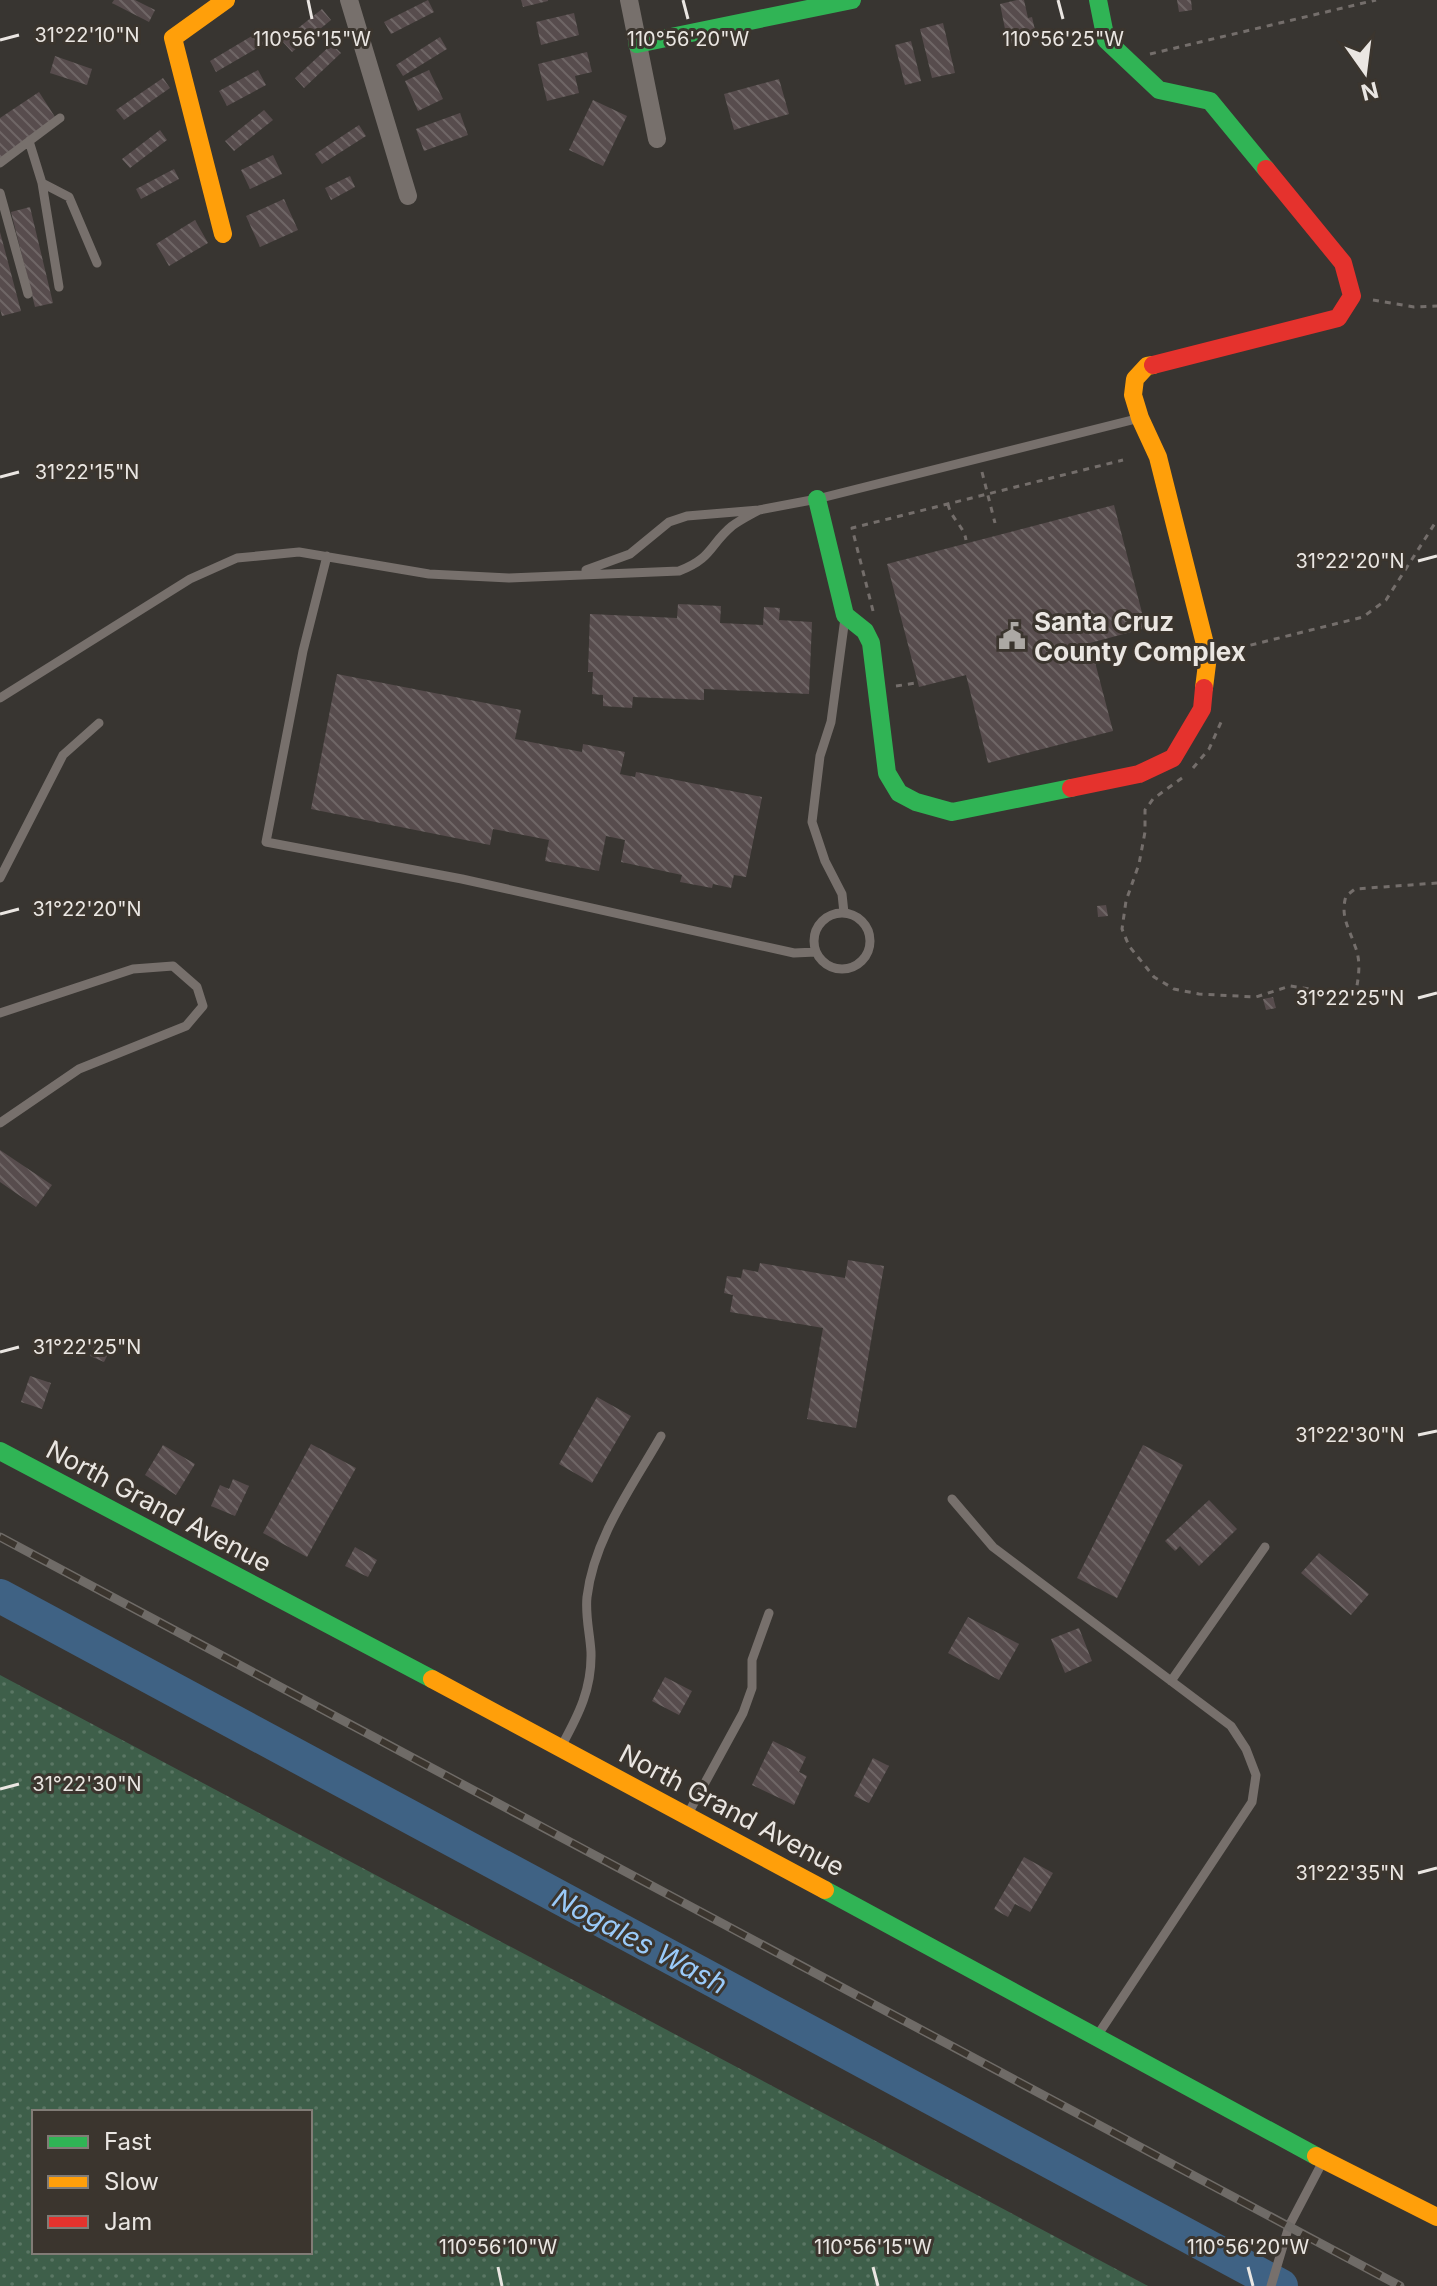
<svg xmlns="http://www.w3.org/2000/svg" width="1437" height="2286" font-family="Inter,sans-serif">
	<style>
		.grass { fill: url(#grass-dots); fill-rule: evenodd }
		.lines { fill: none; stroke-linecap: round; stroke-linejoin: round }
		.river { stroke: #3f6284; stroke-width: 34 }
		.building { fill: url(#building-back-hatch) }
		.path { stroke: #746e6b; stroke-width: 3; stroke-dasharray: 6 6; stroke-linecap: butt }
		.lane { stroke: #77706c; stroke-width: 9 }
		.street { stroke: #77706c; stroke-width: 18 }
		.fast { stroke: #30b455; stroke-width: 18 }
		.slow { stroke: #ff9f0a; stroke-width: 18 }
		.jam { stroke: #e5322d; stroke-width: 18 }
		.rail-casing { stroke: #6f6b67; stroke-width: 9 }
		.rail { stroke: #3b352e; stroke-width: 6; stroke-dasharray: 18; stroke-linecap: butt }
		.ticks { fill: none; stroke: #eae6e2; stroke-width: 3 }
		.labels { text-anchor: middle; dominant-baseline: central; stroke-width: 6; stroke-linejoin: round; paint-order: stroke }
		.poi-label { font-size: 26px; font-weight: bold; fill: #eae6e2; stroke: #3b352e; text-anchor: start }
		.street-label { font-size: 26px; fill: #eae6e2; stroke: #3b352e }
		.water-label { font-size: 28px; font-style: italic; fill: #9acaf9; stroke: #3b352e }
		.ticks-label { font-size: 20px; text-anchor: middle; fill: #eae6e2; stroke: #3b352e; stroke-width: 6; stroke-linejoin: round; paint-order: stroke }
	</style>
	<defs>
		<pattern id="grass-dots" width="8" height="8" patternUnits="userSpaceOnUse" patternTransform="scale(2)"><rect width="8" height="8" fill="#3e5f4a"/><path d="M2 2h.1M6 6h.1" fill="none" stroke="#5a7664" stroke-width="1.8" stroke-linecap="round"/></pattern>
		<pattern id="building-back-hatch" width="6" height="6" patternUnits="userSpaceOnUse" patternTransform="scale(2)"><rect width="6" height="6" fill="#574c4d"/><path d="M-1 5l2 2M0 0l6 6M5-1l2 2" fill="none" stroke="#6f6666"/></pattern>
	</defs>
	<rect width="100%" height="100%" fill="#383531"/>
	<!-- grass -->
	<path class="grass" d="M0,1675L1148,2286H0ZM34,2112H310V2252H34Z"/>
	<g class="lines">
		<!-- river -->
		<path class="river" d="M0,1596L1281,2286"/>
	</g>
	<!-- building -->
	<path class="building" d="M114,0H135L155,10L149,22L112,3Z
		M428,0L434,12L391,34L384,22Z
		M521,0H548V1L523,7Z
		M1017,0H1024L1028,18L1032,17L1035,30L1021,33L1023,41L1008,44L1000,4Z
		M1177,0H1191L1192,10L1179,12Z
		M322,9L331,20L292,52L282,41Z
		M574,13L579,35L541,45L536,22Z
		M943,23L955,73L932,78L920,29Z
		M257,33L264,44L216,72L210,61Z
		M440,37L447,49L403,76L396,65Z
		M911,41L921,81L905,85L895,45Z
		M332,44L341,53L304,88L295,78Z
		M587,52L592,72L575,76L579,93L547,101L538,64Z
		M55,56L92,69L87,85L50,73Z
		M258,70L266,85L227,106L219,91Z
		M429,70L443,99L418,111L405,81Z
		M163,78L170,88L124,120L116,110Z
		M779,79L789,114L734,130L724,94Z
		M39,92L57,120L0,158V118Z
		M593,100L627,116L603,166L569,150Z
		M264,110L273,120L234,151L225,141Z
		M460,113L468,135L424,151L416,129Z
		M359,125L366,136L322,164L315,154Z
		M160,130L167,140L130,168L122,159Z
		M273,155L282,174L250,189L241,170Z
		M174,169L179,179L141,199L136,189Z
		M350,176L355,187L331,200L325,188Z
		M284,199L298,230L260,247L246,216Z
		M30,207L53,303L35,307L11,212Z
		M195,220L208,243L169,266L156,244Z
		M0,232L21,311L2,316L0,309Z
		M1114,505L1146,628L1090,643L1113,731L988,763L966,675L919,687L887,564Z
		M678,604L721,606L720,623L763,625L764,607L780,608L779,620L812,622L809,694L704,689V700L633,697L632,708L603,706V695L592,694L593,672H588L590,614L677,618Z
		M337,674L521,710L515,739L582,752L583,744L625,752L620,774L635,777L636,772L762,797L746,877L734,875L731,888L713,884L712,888L680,882L682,875L621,862L625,840L606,836L599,871L545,861L549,840L493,829L490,845L311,809Z
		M1106,905L1108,916L1098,917L1097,906Z
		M1273,997L1276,1008L1266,1010L1263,999Z
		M0,1150L52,1185L36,1207L0,1182Z
		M848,1260L884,1266L856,1428L807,1419L823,1328L730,1312L733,1295L724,1293L727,1276L741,1278L743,1269L758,1272L760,1263L845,1278Z
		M96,1342L111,1348L104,1362L90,1356Z
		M30,1376L51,1383L42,1409L21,1402Z
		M597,1397L631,1416L592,1483L559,1464Z
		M311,1444L356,1468L307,1557L263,1533Z
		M163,1445L195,1464L176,1495L145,1475Z
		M1143,1445L1183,1465L1117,1598L1077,1578Z
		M233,1479L249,1486L235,1516L211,1506L220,1485L229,1489Z
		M1209,1500L1237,1529L1199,1566L1180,1546L1175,1551L1165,1541Z
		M355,1547L377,1560L368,1577L345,1566Z
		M1319,1553L1369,1594L1351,1615L1301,1573Z
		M968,1617L1019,1644L999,1680L948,1653Z
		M1079,1628L1092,1661L1065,1673L1051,1639Z
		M665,1677L692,1691L679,1715L652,1701Z
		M773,1741L806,1757L799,1772L807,1776L794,1805L752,1785Z
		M873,1758L889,1766L869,1803L854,1796Z
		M1024,1857L1053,1873L1030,1912L1015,1904L1008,1917L994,1909Z"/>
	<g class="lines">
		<!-- path -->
		<path class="path" d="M1150,54L1376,0
			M1373,300L1414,307L1437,306
			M982,472L995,523
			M948,504C951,519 964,526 966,540
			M873,611L852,528L1123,460
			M1231,658L1243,647L1363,617L1386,600L1437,520
			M896,686L916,683
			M1193,768L1209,749L1222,720
			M1182,778L1153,799L1145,810V832L1139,864L1126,901L1122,929L1129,946L1146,967L1154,977L1174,989L1199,994L1256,997L1290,986L1344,994L1356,991C1359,975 1361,961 1355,946C1349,928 1340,916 1346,896L1355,889L1437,883"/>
		<!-- lane -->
		<path class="lane" d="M29,141L42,183L69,197L97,263
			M0,163L60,118
			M42,183L59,287
			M0,193L28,294
			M327,556L303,651L266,842L462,879L794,953L816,952
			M586,570L630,554L669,522L687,516L759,510L817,499L1140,418
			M0,698L190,579L237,558L299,552L429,574L509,578L679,571C713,558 709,545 732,526C740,520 750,515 759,510
			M0,878L63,755L99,723
			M844,913L842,894L825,861L812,822L820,756L831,722L845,618
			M814 941a28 28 0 1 1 56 0a28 28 0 1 1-56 0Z
			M0,1013L133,969L173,966L197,987L203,1006L186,1026L79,1069L0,1123
			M952,1499L993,1547L1231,1726L1246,1749L1256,1775L1252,1802L1099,2033
			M1171,1681L1265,1547
			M562,1745C579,1714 592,1688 591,1652C590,1634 585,1615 587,1597C594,1538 632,1487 661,1436
			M689,1812L743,1713L752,1688V1660L769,1613
			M1271,2286L1289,2226L1322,2163"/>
		<!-- street -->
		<path class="street" d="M349,0L408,196
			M629,0L657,139"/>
		<!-- fast -->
		<path class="fast" d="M1098,0L1106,40L1159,90L1210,101L1266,169
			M637,44L852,0
			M817,499L845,615L865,631L871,643L887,773L899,793L916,802L952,812L1071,788
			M0,1451L432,1679
			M825,1890L1316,2156"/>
		<!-- slow -->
		<path class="slow" d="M223,234L173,38L226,0
			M1153,365L1147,366L1135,379L1133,395L1140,418L1158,457L1208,656L1204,688
			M432,1679L825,1890
			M1316,2156L1437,2217"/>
		<!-- jam -->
		<path class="jam" d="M1153,365L1338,318L1352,296L1343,263L1266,169
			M1071,788L1139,774L1173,758L1202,709L1204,688"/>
		<!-- rail casing -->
		<g class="rail-casing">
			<path id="rail" d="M0,1537L1400,2286"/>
		</g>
		<!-- rail -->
		<use href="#rail" class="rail"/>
	</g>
	<!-- ticks -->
	<path class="ticks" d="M308,0L312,19M683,0L688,19M1058,0L1063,19M0,40L19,35M0,477L19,472M1418,561L1437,556M0,914L19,909M1418,998L1437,993M0,1352L19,1347M1418,1435L1437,1431M0,1789L19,1784M1418,1873L1437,1868M498,2267L502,2286M873,2267L878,2286M1248,2267L1253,2286"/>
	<!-- icons -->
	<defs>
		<g id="civic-bare" transform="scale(2.16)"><path d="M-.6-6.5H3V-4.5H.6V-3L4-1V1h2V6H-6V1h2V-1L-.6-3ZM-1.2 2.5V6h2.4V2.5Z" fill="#aca8a4" stroke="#3b352e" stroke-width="2.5" paint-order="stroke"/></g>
	</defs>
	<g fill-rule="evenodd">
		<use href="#civic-bare" x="1012" y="636"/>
	</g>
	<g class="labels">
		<!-- poi labels -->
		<g class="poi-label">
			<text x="1034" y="621">Santa Cruz<tspan x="1034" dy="30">County Complex</tspan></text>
		</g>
		<!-- street labels -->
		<g class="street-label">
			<text transform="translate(159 1506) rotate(28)">North Grand Avenue</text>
			<text transform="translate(732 1810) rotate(28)">North Grand Avenue</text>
		</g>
		<!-- water labels -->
		<g class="water-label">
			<text transform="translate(640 1941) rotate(28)">Nogales Wash</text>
		</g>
	</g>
	<g class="ticks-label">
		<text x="87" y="42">31°22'10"N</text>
		<text x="1063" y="46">110°56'25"W</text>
		<text x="312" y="46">110°56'15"W</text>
		<text x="688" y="46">110°56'20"W</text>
		<text x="87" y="479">31°22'15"N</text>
		<text x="1350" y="568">31°22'20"N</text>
		<text x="87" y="916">31°22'20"N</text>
		<text x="1350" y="1005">31°22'25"N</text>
		<text x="87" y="1354">31°22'25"N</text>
		<text x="1350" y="1442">31°22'30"N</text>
		<text x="87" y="1791">31°22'30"N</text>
		<text x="1350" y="1880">31°22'35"N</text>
		<text x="498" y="2254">110°56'10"W</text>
		<text x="873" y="2254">110°56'15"W</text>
		<text x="1248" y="2254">110°56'20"W</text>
	</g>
	<!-- legend -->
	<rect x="32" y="2110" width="280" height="144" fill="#3b352e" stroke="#817c76" stroke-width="2"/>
	<rect x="48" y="2136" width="40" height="12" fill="#30b455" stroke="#817c76" stroke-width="2"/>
	<text x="104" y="2150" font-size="24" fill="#eae6e2">Fast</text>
	<rect x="48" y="2176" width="40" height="12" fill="#ff9f0a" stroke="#817c76" stroke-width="2"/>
	<text x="104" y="2190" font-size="24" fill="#eae6e2">Slow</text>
	<rect x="48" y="2216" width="40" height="12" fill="#e5322d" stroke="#817c76" stroke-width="2"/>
	<text x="104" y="2230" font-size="24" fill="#eae6e2">Jam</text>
	<!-- north arrow -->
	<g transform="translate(1365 72) rotate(166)" stroke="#3b352e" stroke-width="6" paint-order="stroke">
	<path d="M0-6L14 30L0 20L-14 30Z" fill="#eae6e2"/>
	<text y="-12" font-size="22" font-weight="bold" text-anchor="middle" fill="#eae6e2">N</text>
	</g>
</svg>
